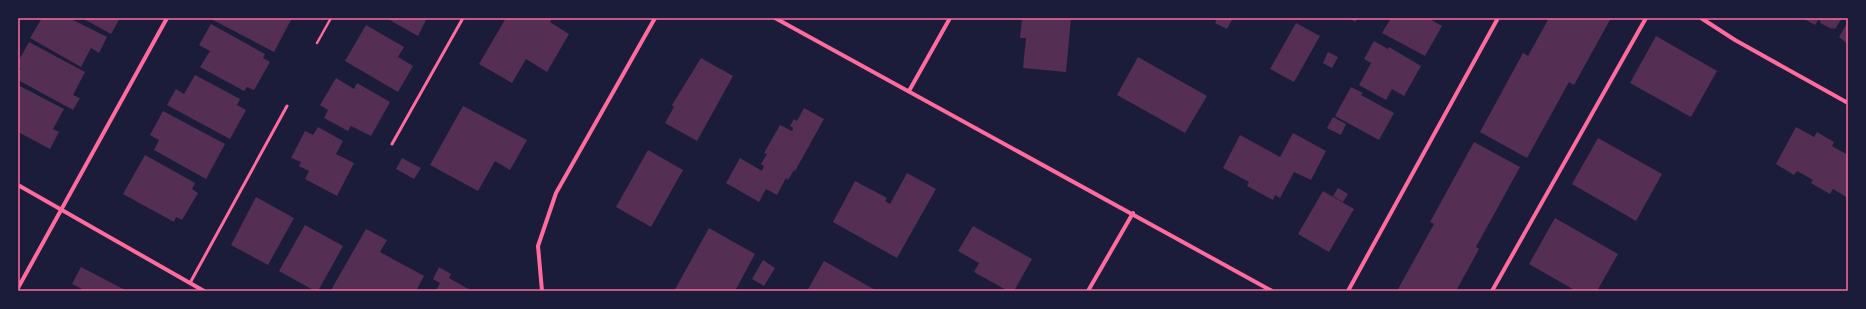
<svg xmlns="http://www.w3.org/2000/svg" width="1866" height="309" font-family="'Fira Sans',sans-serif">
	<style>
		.building { fill: #542f53 }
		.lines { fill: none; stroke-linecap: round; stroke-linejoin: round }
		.path { stroke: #ff6b9d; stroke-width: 2.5 }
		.service { stroke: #ff6b9d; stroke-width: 3 }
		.minor { stroke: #ff6b9d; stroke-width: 4 }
		.neatline { fill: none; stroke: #ff6b9d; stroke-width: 1.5 }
	</style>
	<rect width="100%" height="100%" fill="#1b1b3a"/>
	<!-- building -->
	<path class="building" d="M42,18H69L107,37L99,53L91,48L81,67L30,38Z
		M82,18H115L119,20L111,34Z
		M214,18H292L274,52L213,20Z
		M386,18H427L418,36Z
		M506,18H552L550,22L569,34L547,72L526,59L512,83L479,64Z
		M1022,18H1071L1066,72L1023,68L1026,38H1020Z
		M1217,18H1233L1227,29L1215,23Z
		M1349,18H1358L1355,22Z
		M1391,18H1428L1442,26L1425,56L1382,33Z
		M1549,18H1611L1574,85L1569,82L1527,158L1480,132L1523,53L1528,56Z
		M1802,18H1842L1835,29L1833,28L1832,29L1820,23L1821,21L1818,20L1815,25Z
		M1848,22V44L1839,37Z
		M1296,23L1320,36L1294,82L1270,69Z
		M211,24L265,54L263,58L270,62L254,90L247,87L244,91L200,67L210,51L199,45Z
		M366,25L404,47L398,57L413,66L398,92L345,61Z
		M1656,36L1717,71L1691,117L1630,83Z
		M1374,41L1388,49L1389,47L1421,66L1404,96L1392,89L1386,100L1359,85L1371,63L1364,59Z
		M29,42L85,72L73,95L80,98L73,110L18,80V73L21,68L18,67V62Z
		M1328,52L1338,57L1332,68L1323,63Z
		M1138,57L1207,96L1185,133L1117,95Z
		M701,58L733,76L697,141L665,123L674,107L672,105Z
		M195,75L240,99L237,105L246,110L230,139L167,105L176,89L184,94Z
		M336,78L354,89L357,83L390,102L371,136L351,126L348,131L324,118L328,110L320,105Z
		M18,85L64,109L53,129L59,132L50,149L18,132Z
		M1351,87L1363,93L1361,95L1394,113L1379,140L1335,116Z
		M463,106L527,140L510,170L495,161L478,191L430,165Z
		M804,108L824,119L795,171L794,170L788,180L786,178L777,195L766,189L759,202L726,183L740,158L762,171L764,166L761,164L767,154L764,153L780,125L792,131L793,128L790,126L794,119L797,121Z
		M163,111L225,144L206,179L154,150L159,140L150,135Z
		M1333,117L1346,124L1341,135L1327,128Z
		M318,127L343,141L336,154L354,163L337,196L305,179L309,171L299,166L301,162L291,158L305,131L313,135Z
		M1796,127L1814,137L1817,132L1834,142L1832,146L1848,155V198L1833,189L1830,194L1811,183L1813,180L1797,171L1794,175L1776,164Z
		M1293,133L1326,151L1311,180L1294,172L1280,198L1275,195L1273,200L1247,186L1249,182L1223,168L1240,135L1280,157Z
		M1598,138L1662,174L1636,221L1572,184Z
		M1474,142L1520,167L1476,247L1479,249L1456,291H1397L1434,224L1430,222Z
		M648,150L683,170L651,227L616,207Z
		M145,155L195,183L192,189L198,193L182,220L176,217L174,222L123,194Z
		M402,158L421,168L414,179L396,169Z
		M907,173L936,189L897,258L833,222L855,181L887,198L885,201L890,204Z
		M1338,188L1348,194L1343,202L1333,196Z
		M1323,191L1354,209L1329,252L1298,234Z
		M256,197L294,218L268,265L231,245Z
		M1555,218L1618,254L1597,291H1576L1529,264Z
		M305,225L343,246L318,291H315L279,271Z
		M973,226L1032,259L1014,291H1008L974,272L979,263L958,251Z
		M709,228L755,254L735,291H674Z
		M366,229L387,240L380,252L424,276L416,291L331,290Z
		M763,260L775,268L764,286L752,279Z
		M824,261L877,291H807Z
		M81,267L127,291H82V289L72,284Z
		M439,267L451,274L449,278L472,291H436L440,283L433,279Z"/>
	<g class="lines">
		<!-- path -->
		<path class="path" d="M317,43L331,18"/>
		<!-- service -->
		<path class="service" d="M392,144L463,18
			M190,283L287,106"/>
		<!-- minor -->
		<path class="minor" d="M775,18L1272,291
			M1701,18L1735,40L1848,103
			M909,91L950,18
			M18,185L204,291
			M18,288L167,18
			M542,291L538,246L556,193L655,18
			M1088,291L1133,213
			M1348,291L1498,18
			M1492,291L1646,18"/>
	</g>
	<!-- border -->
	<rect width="1866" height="309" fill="none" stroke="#1b1b3a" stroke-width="38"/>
	<rect x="19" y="19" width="1828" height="271" class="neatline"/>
</svg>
